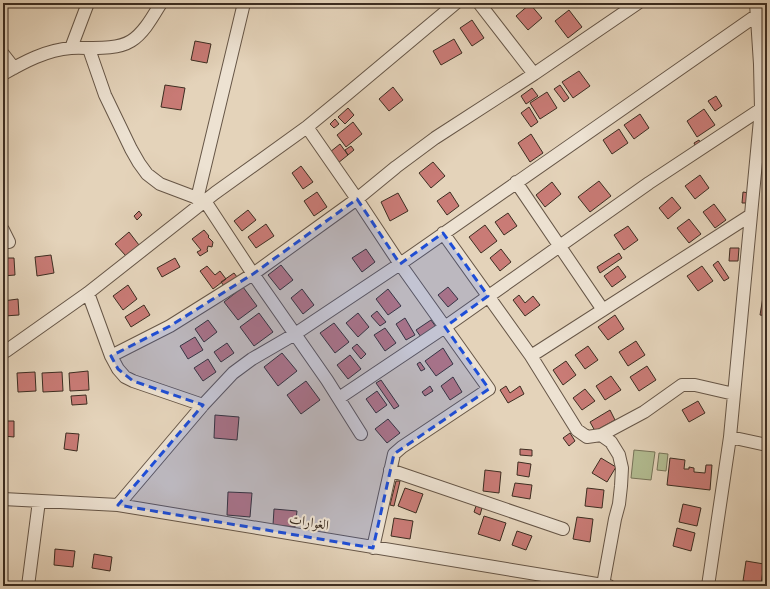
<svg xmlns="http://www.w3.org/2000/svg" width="770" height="589" font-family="'IM FELL Double Pica',Amiri,serif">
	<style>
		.grass { fill: #b2bc91; stroke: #777459 }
		.building { fill: #c97b76; stroke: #3c2d21 }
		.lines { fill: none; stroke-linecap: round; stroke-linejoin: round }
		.minor-casing { stroke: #665647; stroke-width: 14 }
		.minor { stroke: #ede2d2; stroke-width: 12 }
		.marked { fill: #1d4ed8; fill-opacity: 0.2; stroke: #1d4ed8; stroke-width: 3; stroke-dasharray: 8 5; stroke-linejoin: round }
		.labels { text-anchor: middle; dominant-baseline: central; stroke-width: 4; stroke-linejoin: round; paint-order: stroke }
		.street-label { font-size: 14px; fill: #3c2d21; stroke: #ede2d2 }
	</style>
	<rect width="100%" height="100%" fill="#e4d3ba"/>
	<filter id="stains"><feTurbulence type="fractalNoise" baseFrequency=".005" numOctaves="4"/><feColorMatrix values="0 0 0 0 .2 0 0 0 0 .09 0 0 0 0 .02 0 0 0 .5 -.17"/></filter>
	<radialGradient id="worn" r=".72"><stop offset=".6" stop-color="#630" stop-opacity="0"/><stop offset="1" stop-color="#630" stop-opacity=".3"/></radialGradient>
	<!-- grass -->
	<path class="grass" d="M634,450L655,452L651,480L631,478Z
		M659,453L668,454L666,471L657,470Z"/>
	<!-- building -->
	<path class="building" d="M530,4L542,18L528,30L516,16Z
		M569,10L582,27L568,38L555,21Z
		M472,20L484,38L472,46L460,28Z
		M454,39L462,53L441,65L433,51Z
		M195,41L211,44L207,63L191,60Z
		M579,71L590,86L573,98L562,82Z
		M165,85L185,88L181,110L161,107Z
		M560,85L569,98L564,102L554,89Z
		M393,87L403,100L389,111L379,99Z
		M532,88L538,96L526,104L521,96Z
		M547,92L557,108L540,119L530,103Z
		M716,96L722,106L715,111L708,101Z
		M529,107L538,122L531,127L521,113Z
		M348,108L354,115L345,124L338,117Z
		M704,109L715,125L697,137L687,121Z
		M640,114L649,128L634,139L624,125Z
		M335,119L339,124L334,128L330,124Z
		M353,122L362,134L346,147L337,135Z
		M619,129L628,143L612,154L603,140Z
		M531,134L543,153L530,162L518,143Z
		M699,140L701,144L696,147L694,143Z
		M340,144L348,155L338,163L330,152Z
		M351,146L354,150L348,155L345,150Z
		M433,162L445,176L431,188L419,173Z
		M301,166L313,182L303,189L292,173Z
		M700,175L709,188L695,199L685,186Z
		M599,181L611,196L590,212L578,197Z
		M552,182L561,194L545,207L536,195Z
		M317,192L327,207L314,216L304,201Z
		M450,192L459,206L447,215L437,201Z
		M743,192L749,193L748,203H742Z
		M398,193L408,211L390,221L381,202Z
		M672,197L681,208L668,219L659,208Z
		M714,204L726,220L715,228L703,212Z
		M248,210L256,220L242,231L234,221Z
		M139,211L142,215L137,220L134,216Z
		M508,213L517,226L504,235L495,222Z
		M689,219L701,234L689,243L677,228Z
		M266,224L274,236L256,248L248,237Z
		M485,225L497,241L481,253L469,237Z
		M628,226L638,240L624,250L614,235Z
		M204,230L209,236L208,237L213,242L212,247L208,246L207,250L208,251L200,256L197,252L201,250L192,239Z
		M129,232L139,245L126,256L115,244Z
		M730,248H739L738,261H729Z
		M366,249L375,262L362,272L352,258Z
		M501,249L511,262L500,271L490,258Z
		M619,253L622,258L600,273L597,267Z
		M51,255L54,273L37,276L35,257Z
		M3,258H14L15,275L3,276Z
		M175,258L180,267L162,277L157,268Z
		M718,261L729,278L724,281L713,265Z
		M281,265L293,280L280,290L268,275Z
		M207,266L215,275L220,271L226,279L213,289L200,271Z
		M618,266L626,277L612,287L604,276Z
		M702,266L713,281L698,291L687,276Z
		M234,273L237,277L224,286L221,282Z
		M128,285L137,299L123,310L113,296Z
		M243,287L257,306L238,320L224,302Z
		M448,287L458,299L448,307L438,295Z
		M302,289L314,305L303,314L291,298Z
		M388,289L401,306L388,315L376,299Z
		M519,295L525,303L533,296L540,305L525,316L513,300Z
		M763,297L767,298V316L760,315Z
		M18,299L19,315L4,316L3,301Z
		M144,305L150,315L131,327L125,317Z
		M377,311L386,322L380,326L371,316Z
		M259,313L273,332L254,346L240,327Z
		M358,313L369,327L358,337L346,323Z
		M615,315L624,329L608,340L598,327Z
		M405,318L415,335L406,340L396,324Z
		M208,320L217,332L204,342L195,329Z
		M431,320L436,327L421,337L416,330Z
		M334,323L349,342L335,353L320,333Z
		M385,328L396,343L385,351L374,335Z
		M195,337L203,350L188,359L180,346Z
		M636,341L645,355L628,366L619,352Z
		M227,343L234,353L221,362L214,352Z
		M357,344L366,354L361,359L352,348Z
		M588,346L598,360L585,369L575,355Z
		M443,348L453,364L436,376L425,361Z
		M282,353L297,371L278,386L264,367Z
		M350,355L361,369L348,379L337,365Z
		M208,359L216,372L203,381L194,368Z
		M566,361L576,375L563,385L553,370Z
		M420,362L425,369L421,371L417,364Z
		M647,366L656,380L639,391L630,377Z
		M88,371L89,390L70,391L69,373Z
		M35,372L36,391L18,392L17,373Z
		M62,372L63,391L43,392L42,373Z
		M611,376L621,390L605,400L596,386Z
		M453,377L462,392L450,400L441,386Z
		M381,380L399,406L394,409L376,383Z
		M306,381L320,400L301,414L287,395Z
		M430,386L433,391L425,396L422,392Z
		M506,386L510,393L520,386L524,394L508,403L500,390Z
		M585,389L595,401L582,410L573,398Z
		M377,391L387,405L376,413L366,399Z
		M86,395L87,404L72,405L71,396Z
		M698,401L705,413L689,422L682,410Z
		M610,410L615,420L595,431L590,422Z
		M215,415L239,417L237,440L214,438Z
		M388,419L400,433L387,443L375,429Z
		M3,421H14V437L3,436Z
		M66,433L79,434L77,451L64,449Z
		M570,433L575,441L569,446L563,438Z
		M520,449L532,450V456L520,455Z
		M601,458L616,467L607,482L592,473Z
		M670,458L685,460L684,469H689V467L694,468V472L705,473L706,465H712L710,490L667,485Z
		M518,462L531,464L529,477L517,475Z
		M485,470L501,472L499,493L483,491Z
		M396,481H400L394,506L390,505Z
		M515,483L532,485L530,499L512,496Z
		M405,488L423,494L416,513L398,506Z
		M587,488L604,490L602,508L585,506Z
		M228,492L252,493L250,517L227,515Z
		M683,504L701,508L697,526L679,522Z
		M476,506L482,508L480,515L474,512Z
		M274,509L297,511L295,527L273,525Z
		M484,516L506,523L500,541L478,534Z
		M577,517L593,519L590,542L573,539Z
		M394,518L413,521L410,539L391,536Z
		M677,528L695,533L691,551L673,546Z
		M517,531L532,536L526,550L512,545Z
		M55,549L75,551L73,567L54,565Z
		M94,554L112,557L110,571L92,568Z
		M746,561L764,564L761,584L743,581Z"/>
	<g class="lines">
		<!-- minor casing -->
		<g class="minor-casing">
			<path id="minor" d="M479,3L534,74
				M71,48L88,3
				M89,49L105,95L131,149L139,163L147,174L160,184L205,201L253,274L327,380L361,434
				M3,54L14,68
				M3,74C24,62 46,50 71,48C88,47 115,51 131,41C144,33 153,16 161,3
				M307,127L357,199L400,264L489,389L402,447L394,454L373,548
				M516,182L603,310
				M197,199L244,3
				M3,230L9,242
				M443,233L531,356L577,430L587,437L601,435L644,412L682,385H695L734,394
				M88,293L111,356L118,369L125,377L133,381L203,405
				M6,351L88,293L215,193L307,127L346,95L456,3
				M111,356L170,326L253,274L357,199L396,167L435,138L534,74L638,3
				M531,356L751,215
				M339,398L445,327L649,183L761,109H766
				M601,435L611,442L619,455L622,468L621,486L619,504L615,519L603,585
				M730,437L767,445
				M390,470L563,529
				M3,499L118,505L609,586
				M118,505L203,405L233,373L252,359L295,334L400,264L757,15L767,14
				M28,586L39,501
				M708,586L730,437L761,109L760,64L756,3"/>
		</g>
		<!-- minor -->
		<use href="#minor" class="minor"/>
	</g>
	<!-- marked area -->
	<path class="marked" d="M357,199L400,264L443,233L488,296L445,327L489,389L394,454L373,548L118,505L203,405L133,381L118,369L111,356L170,326L253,274Z"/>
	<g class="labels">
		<!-- street labels -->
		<g class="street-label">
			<text transform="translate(309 522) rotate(10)">الغوارات</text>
		</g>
	</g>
	<!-- margin -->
	<rect width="770" height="589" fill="none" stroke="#e4d3ba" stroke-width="16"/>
	<rect x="4" y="4" width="762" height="581" fill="none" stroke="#3c2d21" stroke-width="2"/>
	<rect x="8" y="8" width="754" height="573" fill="none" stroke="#3c2d21"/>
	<rect width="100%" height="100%" filter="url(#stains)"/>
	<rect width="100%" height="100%" fill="url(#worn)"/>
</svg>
